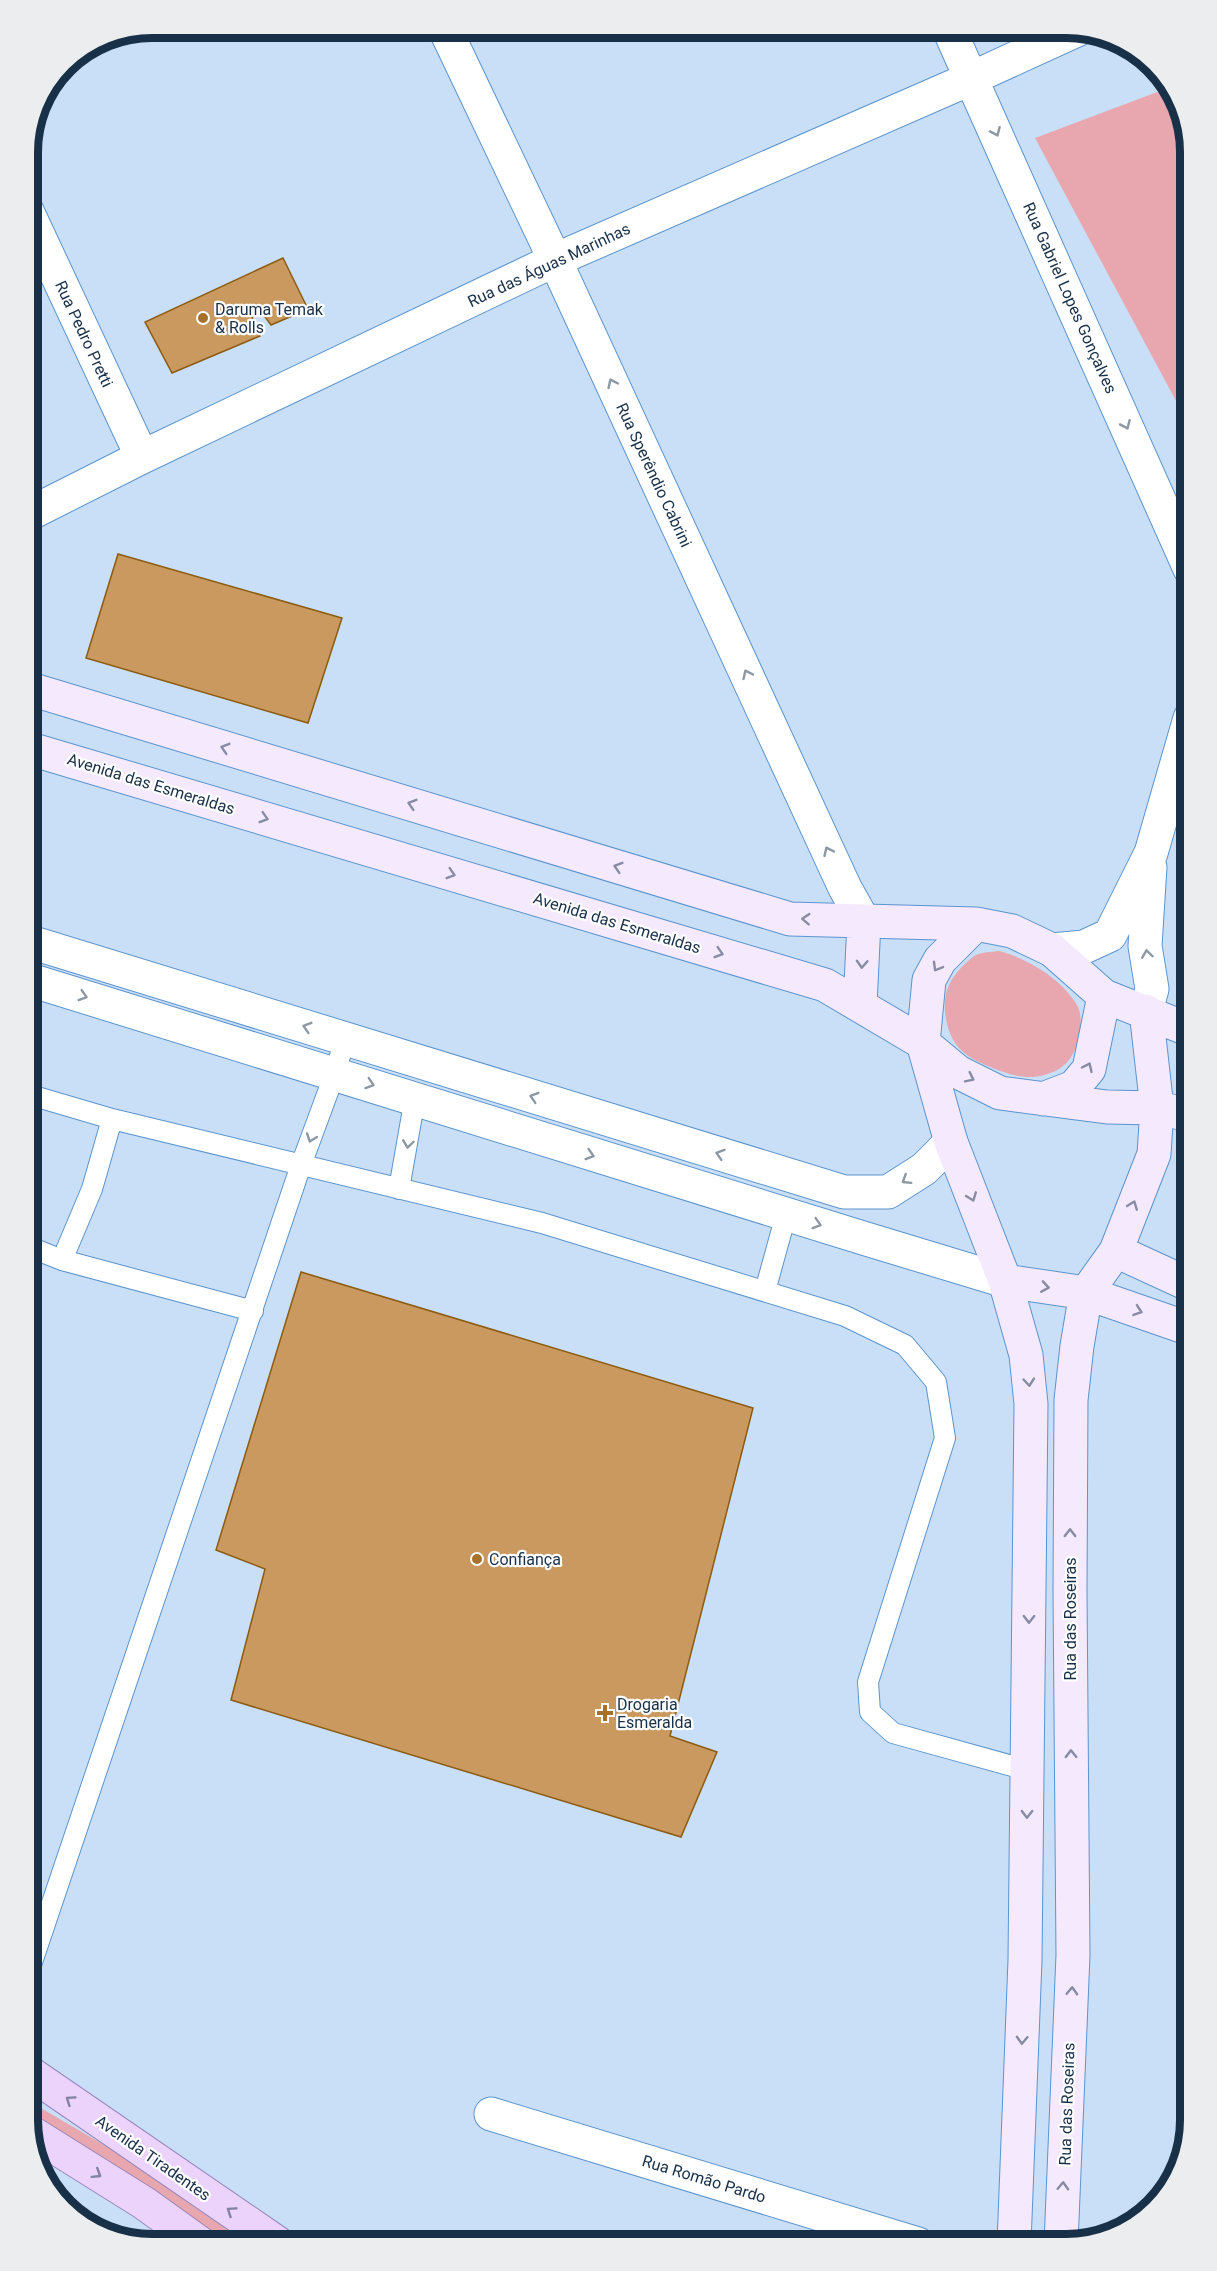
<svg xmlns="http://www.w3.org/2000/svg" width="1217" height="2271" font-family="Roboto,sans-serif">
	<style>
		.green { fill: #e8a7af }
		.building { fill: #c9995f; stroke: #8d5b11; stroke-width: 1.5 }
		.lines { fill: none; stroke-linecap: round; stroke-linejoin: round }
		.lane-casing { stroke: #5c94ce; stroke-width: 22 }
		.street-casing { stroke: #5c94ce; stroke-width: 35 }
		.secondary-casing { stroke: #5c94ce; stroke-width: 35 }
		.primary-casing { stroke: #9887bc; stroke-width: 35 }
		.lane { stroke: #fff; stroke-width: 20 }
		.street { stroke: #fff; stroke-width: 33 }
		.secondary { stroke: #f5e9fe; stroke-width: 33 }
		.primary { stroke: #ebd3fc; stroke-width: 33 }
		.oneway { stroke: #8c98a4 }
		.oneway2 { stroke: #868ca3 }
		.oneway3 { stroke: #8282a2 }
		.poi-dot { fill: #a6712b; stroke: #fdfdfd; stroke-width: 2 }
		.labels { text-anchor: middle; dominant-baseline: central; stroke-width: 4.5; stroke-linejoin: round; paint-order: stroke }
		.street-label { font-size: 16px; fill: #183048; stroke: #fdfdfd }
		.poi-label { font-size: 16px; fill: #183048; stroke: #fdfdfd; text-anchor: start }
		.rim { fill: none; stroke: #183048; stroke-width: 8 }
	</style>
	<rect width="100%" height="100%" fill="#c8dff7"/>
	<!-- green -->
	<path class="green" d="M1168,88L1180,104L1190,152V427L1035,138Z
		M999,951C1027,958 1064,980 1078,1007C1083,1018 1080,1037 1076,1047C1070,1063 1060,1071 1044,1075C1027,1080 1011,1075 995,1069C983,1064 970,1059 960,1049C946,1035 940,1003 949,985C954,974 966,961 976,955C982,952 992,952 999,951Z
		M27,2100L111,2149L248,2244H228L27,2112Z"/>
	<!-- building -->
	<path class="building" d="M283,258L308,309L271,325L258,307L251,314L260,336L172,373L145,322Z
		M118,554L342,618L308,723L86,658Z
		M301,1272L753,1408L670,1736L717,1752L681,1837L231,1700L265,1569L216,1550Z"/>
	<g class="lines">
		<!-- lane casing -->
		<g class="lane-casing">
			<path id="lane" d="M27,1094L112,1119L542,1223L845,1316L905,1345L936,1382L945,1438L868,1682L870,1712L893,1733L1027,1770
				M399,1189L415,1098
				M27,1246L62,1260L253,1311
				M62,1260L92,1189L112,1119
				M765,1291L786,1215
				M27,1977L301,1165L335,1073L345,1039"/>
		</g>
		<!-- street casing -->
		<g class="street-casing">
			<path id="street" d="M444,27L555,260L845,888L864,922
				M948,27L1190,569
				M27,211L142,457
				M27,515L142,457L555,260L972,78L1079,29
				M27,941L844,1192H888L924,1169L951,1142
				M1052,950L1084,947L1110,935L1151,853L1190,718
				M27,979C353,1078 678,1183 1005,1281
				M1146,1011L1152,989L1145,946L1150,867
				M491,2114L918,2244"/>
		</g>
		<!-- secondary casing -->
		<g class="secondary-casing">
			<path id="secondary" d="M27,688L790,919L976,924L1012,931L1052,950L1104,996L1190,1030
				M27,748L825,985L923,1043L958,1072L1000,1093L1107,1107L1157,1108L1190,1115
				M976,924L940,960L929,980L923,1043L951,1142L1005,1281L1026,1355L1031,1404L1025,1960L1014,2244
				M860,1005L864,922
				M1043,1099L1074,1087L1089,1069L1104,996
				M1116,1251L1190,1285
				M1005,1281L1086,1293L1190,1329
				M1061,2244L1073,1955L1070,1591L1071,1400L1077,1346L1086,1293L1116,1251L1154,1154L1157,1108L1146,1011"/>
		</g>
		<!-- primary casing -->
		<g class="primary-casing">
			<path id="primary" d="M27,2071L279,2244
				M29,2131L144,2203L201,2244"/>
		</g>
		<!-- lane -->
		<use href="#lane" class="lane"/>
		<!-- street -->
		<use href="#street" class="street"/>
		<!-- secondary -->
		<use href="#secondary" class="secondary"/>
		<!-- primary -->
		<use href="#primary" class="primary"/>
	</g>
	<!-- one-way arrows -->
	<defs><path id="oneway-chevron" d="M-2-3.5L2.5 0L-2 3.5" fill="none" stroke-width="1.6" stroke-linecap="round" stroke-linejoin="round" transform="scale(1.5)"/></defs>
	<g class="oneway">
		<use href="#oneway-chevron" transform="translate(996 132) rotate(66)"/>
		<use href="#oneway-chevron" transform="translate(612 383) rotate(-115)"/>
		<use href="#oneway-chevron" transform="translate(1126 425) rotate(66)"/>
		<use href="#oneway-chevron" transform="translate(747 674) rotate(-115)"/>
		<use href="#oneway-chevron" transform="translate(828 851) rotate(-115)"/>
		<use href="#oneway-chevron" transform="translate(1147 954) rotate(-98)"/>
		<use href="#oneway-chevron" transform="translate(83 996) rotate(17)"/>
		<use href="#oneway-chevron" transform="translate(307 1027) rotate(-163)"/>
		<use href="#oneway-chevron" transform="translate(370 1084) rotate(18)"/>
		<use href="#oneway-chevron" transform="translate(534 1097) rotate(-163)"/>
		<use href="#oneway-chevron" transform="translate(311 1138) rotate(110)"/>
		<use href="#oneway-chevron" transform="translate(408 1144) rotate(98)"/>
		<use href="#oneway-chevron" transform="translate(720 1154) rotate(-163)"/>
		<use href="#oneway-chevron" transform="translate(590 1155) rotate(17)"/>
		<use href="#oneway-chevron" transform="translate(906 1180) rotate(148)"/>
		<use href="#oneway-chevron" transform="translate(817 1224) rotate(17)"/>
	</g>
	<g class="oneway2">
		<use href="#oneway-chevron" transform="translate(225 748) rotate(-163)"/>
		<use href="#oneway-chevron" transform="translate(412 804) rotate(-163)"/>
		<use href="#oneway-chevron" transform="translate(264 818) rotate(17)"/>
		<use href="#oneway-chevron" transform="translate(618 867) rotate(-163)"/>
		<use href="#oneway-chevron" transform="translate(451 874) rotate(17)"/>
		<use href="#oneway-chevron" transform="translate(806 919) rotate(-177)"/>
		<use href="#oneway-chevron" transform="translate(719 953) rotate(17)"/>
		<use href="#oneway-chevron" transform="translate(862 964) rotate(93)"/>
		<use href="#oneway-chevron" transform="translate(937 967) rotate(120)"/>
		<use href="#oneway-chevron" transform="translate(1088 1067) rotate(-65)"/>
		<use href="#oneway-chevron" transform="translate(970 1078) rotate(26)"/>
		<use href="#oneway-chevron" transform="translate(972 1197) rotate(69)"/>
		<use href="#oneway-chevron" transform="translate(1133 1205) rotate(-69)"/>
		<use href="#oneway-chevron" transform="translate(1045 1287) rotate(9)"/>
		<use href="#oneway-chevron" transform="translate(1138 1311) rotate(19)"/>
		<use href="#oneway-chevron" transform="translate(1029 1382) rotate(85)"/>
		<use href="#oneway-chevron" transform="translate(1070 1533) rotate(-90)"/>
		<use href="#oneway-chevron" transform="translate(1029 1619) rotate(91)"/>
		<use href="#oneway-chevron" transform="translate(1071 1754) rotate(-91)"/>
		<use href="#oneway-chevron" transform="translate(1027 1814) rotate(91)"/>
		<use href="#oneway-chevron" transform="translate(1072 1991) rotate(-88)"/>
		<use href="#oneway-chevron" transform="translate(1022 2040) rotate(92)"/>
		<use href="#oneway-chevron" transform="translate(1063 2186) rotate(-88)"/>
	</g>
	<g class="oneway3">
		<use href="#oneway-chevron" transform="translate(70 2100) rotate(-145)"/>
		<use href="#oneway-chevron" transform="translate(97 2174) rotate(32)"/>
		<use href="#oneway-chevron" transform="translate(231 2211) rotate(-146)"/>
	</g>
	<!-- markers -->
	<g class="poi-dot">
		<circle cx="203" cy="318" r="6"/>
		<circle cx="477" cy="1559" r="6"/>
		<path d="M602 1704h6v6h6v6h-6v6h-6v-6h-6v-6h6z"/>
	</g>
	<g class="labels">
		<!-- street labels -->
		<g class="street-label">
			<text transform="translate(549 265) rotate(-25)">Rua das Águas Marinhas</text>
			<text transform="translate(1070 298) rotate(66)">Rua Gabriel Lopes Gonçalves</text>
			<text transform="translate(84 334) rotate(65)">Rua Pedro Pretti</text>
			<text transform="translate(654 475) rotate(65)">Rua Sperêndio Cabrini</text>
			<text transform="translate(151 784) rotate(17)">Avenida das Esmeraldas</text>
			<text transform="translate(617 923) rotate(17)">Avenida das Esmeraldas</text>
			<text transform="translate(1070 1619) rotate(-90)">Rua das Roseiras</text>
			<text transform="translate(1067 2104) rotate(-88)">Rua das Roseiras</text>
			<text transform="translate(153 2158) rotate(35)">Avenida Tiradentes</text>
			<text transform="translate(704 2179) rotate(17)">Rua Romão Pardo</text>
		</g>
		<!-- poi labels -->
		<g class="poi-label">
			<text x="215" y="309">Daruma Temak<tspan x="215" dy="18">&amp; Rolls</tspan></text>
			<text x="489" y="1559">Confiança</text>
			<text x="617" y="1704">Drogaria<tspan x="617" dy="18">Esmeralda</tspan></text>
		</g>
	</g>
	<!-- crop -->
	<path d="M0 0H1217V2271H0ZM152 38H1066A114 114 0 0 1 1180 152V2120A114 114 0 0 1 1066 2234H152A114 114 0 0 1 38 2120V152A114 114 0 0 1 152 38Z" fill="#ebedef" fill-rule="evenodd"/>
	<path class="rim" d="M152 38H1066A114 114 0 0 1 1180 152V2120A114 114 0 0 1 1066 2234H152A114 114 0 0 1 38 2120V152A114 114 0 0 1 152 38Z"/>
</svg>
